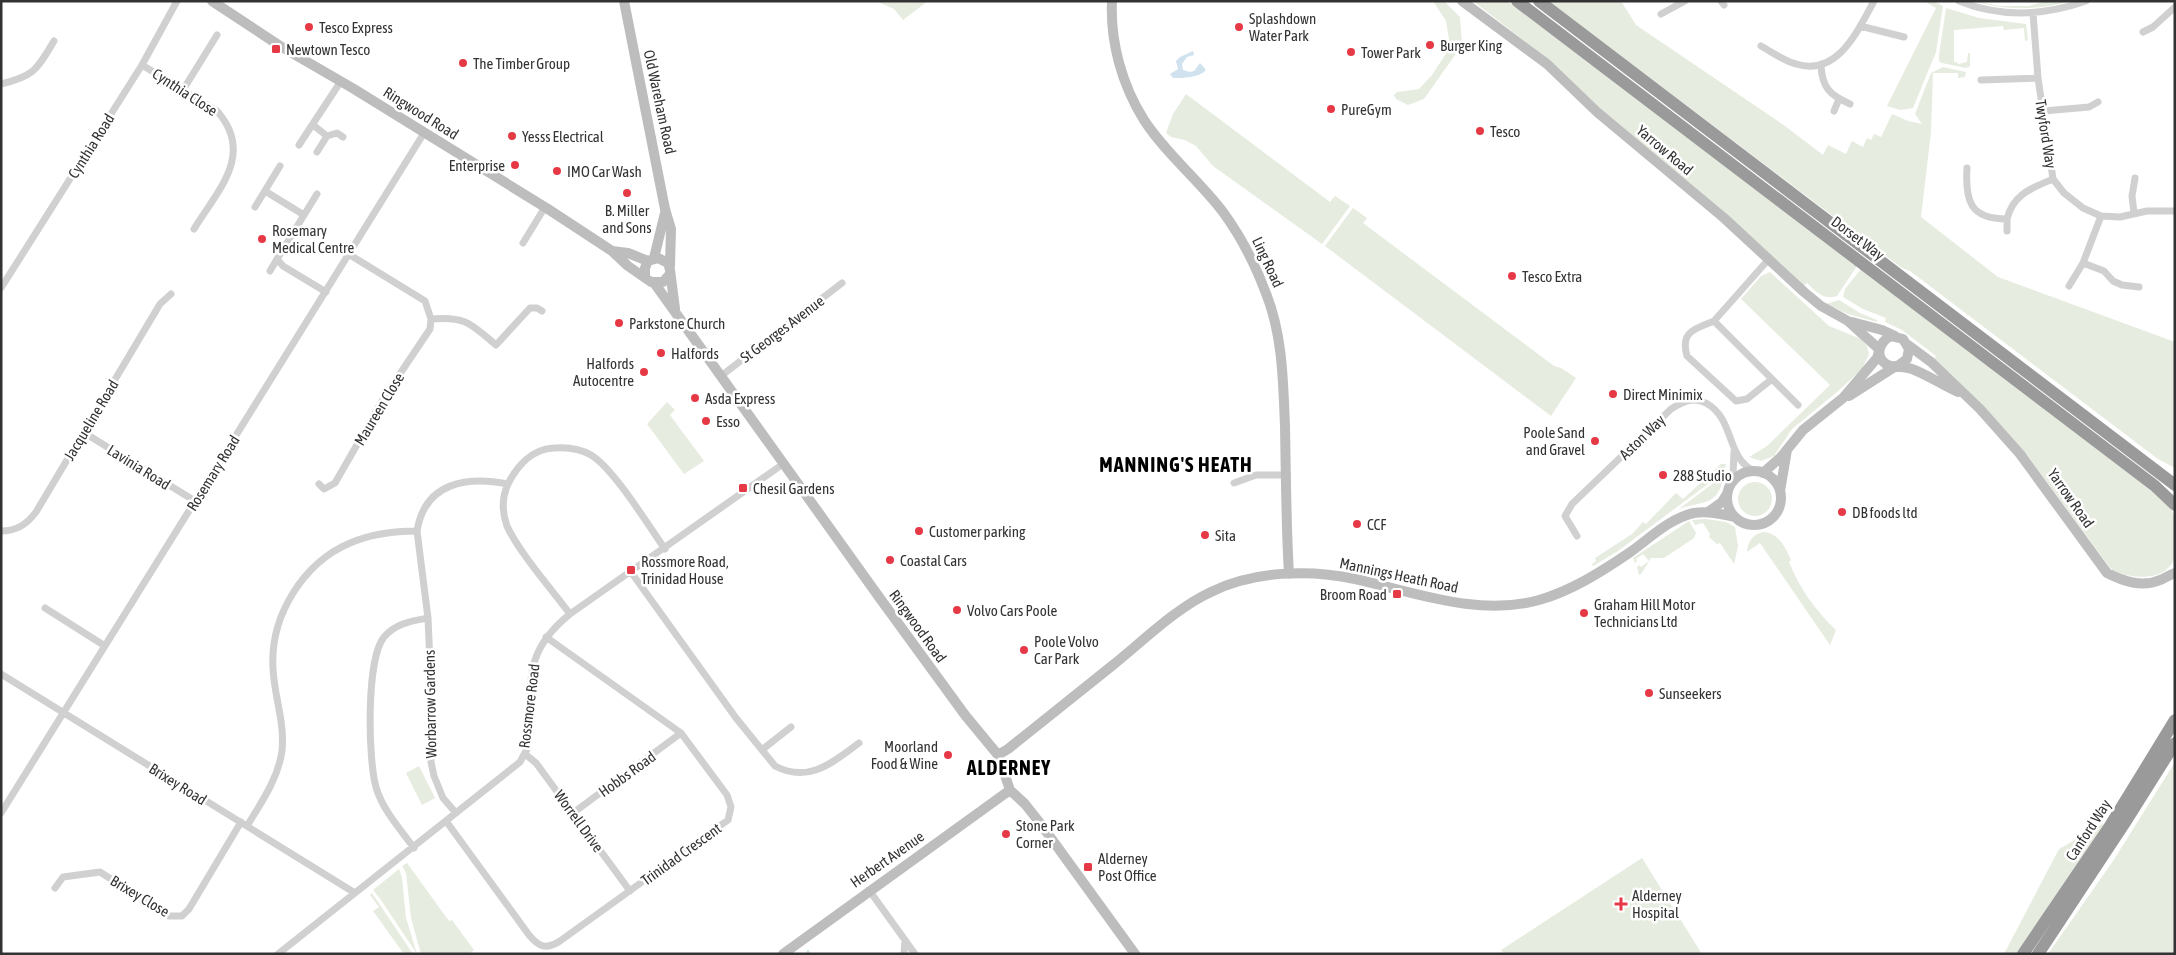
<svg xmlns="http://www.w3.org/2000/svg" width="2176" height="955" font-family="'Asap Condensed',sans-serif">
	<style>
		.green { fill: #e6ecdf }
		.water { fill: #cfe2ee }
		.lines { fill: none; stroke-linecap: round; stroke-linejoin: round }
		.stream { stroke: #cfe2ee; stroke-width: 2.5 }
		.street { stroke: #d0d0d0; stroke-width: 7 }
		.secondary { stroke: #bdbdbd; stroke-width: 10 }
		.highway { stroke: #9a9a9a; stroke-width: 12 }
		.poi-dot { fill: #e63946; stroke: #fff; stroke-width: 2 }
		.labels { text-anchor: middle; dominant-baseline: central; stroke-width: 5; stroke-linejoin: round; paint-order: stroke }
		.poi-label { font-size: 15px; fill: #333; stroke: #fff; text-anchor: start }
		.street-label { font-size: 15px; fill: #333; stroke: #fff }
		.district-label { font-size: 20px; font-weight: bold; letter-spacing: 1px; fill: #000; stroke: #fff }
	</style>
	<rect width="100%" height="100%" fill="#fff"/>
	<!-- green -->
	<path class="green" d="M876,1H928L903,20L894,9Z
		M1433,1H1444L1460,17L1462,45L1424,99L1408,105L1396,99L1394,95L1397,92L1419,89L1432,75L1447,52L1449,39L1446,21Z
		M1473,1H1507L1857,266L1837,296C1824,301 1815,291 1807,283L1803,286L1615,123L1548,59Z
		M1548,1H1621L1636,25L1785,126L1823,155L1828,145L1846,154L1852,141L1863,147L1867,138L1871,140L1874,134L1881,137L1892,114L1908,121L1922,124L1915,114L1931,73L1943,67L1966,72L1965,77L1958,78V73H1933L1931,132L1921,217L1998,277L2175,342V468L2158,459L1910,271L1902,268Z
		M1924,1H1934L1943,6L1936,52L1913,108L1900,110L1887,106L1936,8Z
		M1974,1L2000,6H2029L2045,1H2071C2039,10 2006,11 1974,1Z
		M1946,8L1979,18L2026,24L2028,40L2025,41L2024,28L2004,30L2003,26L1954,30V62H1957L1958,64L1967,62L1968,53H1970V66L1966,68L1942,63L1939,61V55Z
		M1186,94L1330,202L1335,196L1350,206L1322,244L1213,166L1196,146L1185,140L1171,137L1166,133L1173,114Z
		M1353,208L1367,218L1363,223L1554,366L1561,368L1576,378L1551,416L1325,246Z
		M1861,269L2166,502C2170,508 2174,513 2175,520C2176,527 2176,553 2174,559C2165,583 2128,579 2111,569L2028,456L1994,418L1934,359L1936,356L1902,330L1885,322L1886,318L1863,309L1843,297L1845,289Z
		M1770,272L1829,326L1861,339L1867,346L1869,354L1862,369L1837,392L1792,429L1774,456L1761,461L1749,457L1767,446L1830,385L1741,299L1761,276Z
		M1839,300L1860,313L1877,320V322L1848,314L1826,304Z
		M667,402L675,410L670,415L704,461L684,474L647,424Z
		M1721,464H1726L1724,472L1618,551L1593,566L1592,564L1596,561L1595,558L1632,534L1643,522L1646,524L1676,493L1683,499Z
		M1724,475C1718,507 1704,500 1679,509Z
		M1738 499a17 17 0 1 1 34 0a17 17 0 1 1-34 0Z
		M1706,519L1726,522L1735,527L1738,546L1734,564L1720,543L1717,544L1709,537L1710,534L1703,523L1695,525L1692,520Z
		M1689,521L1696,533L1694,538L1664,558H1651L1641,574L1639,575L1637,567L1639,565L1641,567L1649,561L1643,554L1636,559L1637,561L1635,563L1633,558Z
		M1763,532C1779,533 1785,547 1791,560L1789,562C1800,589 1815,610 1836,630L1830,645L1760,543L1747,552C1748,541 1752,535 1763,532Z
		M2175,762V954H2048L2113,861Z
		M419,766L435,798L422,805L406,773Z
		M2108,821L2019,954H2004L2059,849Z
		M1642,858L1702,954H1504L1501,950Z
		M407,863L449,921L452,920L474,950L469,954H421L411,918L406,873L402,866Z
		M399,869L402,878L406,918L417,954L381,900L373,890Z
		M372,893L413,954H404L373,911L379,907L370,895Z"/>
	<!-- water -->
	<path class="water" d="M1193,51L1194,55L1187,57L1182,64L1183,70L1190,72L1194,71L1200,63L1206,70C1199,78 1182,78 1173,78L1170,74L1178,69L1176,61L1180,57Z"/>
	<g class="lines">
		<!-- stream -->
		<path class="stream" d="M808,954V951"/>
		<!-- street -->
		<path class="street" d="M1721,1L1724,5
			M1959,1C2001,18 2043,16 2086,1
			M2033,13L2038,78L2053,179L2064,193L2083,208L2101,216L2120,217L2147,211H2175
			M1661,14L1685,1
			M1860,26L1904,37
			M2143,32L2153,27L2175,7
			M1761,46C1772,52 1784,61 1796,64C1838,77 1858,30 1874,1
			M142,65L217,111C255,154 218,190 194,229
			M1821,65C1822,88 1830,95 1850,104
			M1981,80L2038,78
			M1,84C35,76 37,69 54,41
			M183,90L217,35
			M1834,111L1839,99
			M2044,111L2089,107L2098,102
			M313,125L327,136L337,133L343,137
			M299,145L341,81
			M317,152L327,136
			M1967,168C1965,201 1970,219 2007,219C2013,194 2032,188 2053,179
			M265,191L304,215
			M317,194L277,259L283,266L326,292
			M255,207L280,166
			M2134,213L2132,196L2135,178
			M2007,231V219
			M523,243L545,207
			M350,255L425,301L431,319C466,316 471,324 496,345L530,308H537L542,311
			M1768,260L1714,321L1798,405
			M2083,263L2104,271L2113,281L2122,285L2139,287
			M270,271L277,259
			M2069,286L2083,263L2101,216
			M1,288L142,65L177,1
			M1714,321C1695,329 1680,331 1687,356L1736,401L1747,399L1772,379
			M721,376L842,283
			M83,432L195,501
			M1234,483L1256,475H1286
			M319,484L324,489L335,483L385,396L430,329L431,319
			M508,484C502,497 502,512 507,526C518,551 553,591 570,614
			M1729,488L1733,475L1734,452
			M1,531C17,531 27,524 36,512L160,304L171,294
			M417,531L428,618L431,686V762L434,776L443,798L456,813
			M1577,536L1565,516L1572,504L1671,409C1683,402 1693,396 1706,403C1735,419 1726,458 1754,471
			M631,572L736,718L775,766C809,784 833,762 859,743
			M45,608L105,646
			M1,674L355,893
			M763,749L791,727
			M525,754L536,763L630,891
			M1,813L424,133
			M573,813L681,733
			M446,821L529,935C539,947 546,950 560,941L728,820L731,807L727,795L681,733L546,637
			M247,826C261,803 278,779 282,751C285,722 274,696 273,668C270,616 303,563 350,543C371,534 395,531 417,531C425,482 467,476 508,484C517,466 532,449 554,448C567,447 579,448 591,455C614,469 648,525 665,549
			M414,848C400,829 382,809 376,787C368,759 366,659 384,637C396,623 412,621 428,618
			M55,888L63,877L100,872L169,916H182L189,909L241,822
			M869,890L915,954
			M278,954L520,762L527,749L529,737C532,681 522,653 570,614L783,464
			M904,954L905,940"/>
		<!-- secondary -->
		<path class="secondary" d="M212,1L280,46L354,89L548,209L612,251L628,266L651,282H663L670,274
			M624,1L665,209L671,229L670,266
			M1112,1C1110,42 1122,85 1144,120C1166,154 1199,180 1223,212C1242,238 1256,266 1267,296C1283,338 1283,382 1285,426C1286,476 1286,525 1289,574
			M1462,1L1547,64L1597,112L1724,218L1804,292L1821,306L1848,321L1879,349
			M612,251L628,253L648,261
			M654,258L665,213
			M645,277V268L648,261L658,258L668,263L670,270L675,309
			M655,284L879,597L965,715L998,755L1010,790L1025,804L1040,823L1135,954
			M1852,322L1882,330L1895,336
			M1908,345L1931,362L1980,409L2020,454L2107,573C2123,581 2142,588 2160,580C2165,578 2169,575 2175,573
			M1899,365L1907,359L1909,349L1903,339L1891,336C1880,341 1874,356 1886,364C1893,368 1904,366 1912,369C1928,375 1942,385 1958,392
			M1849,396L1896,366
			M1727 498a27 27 0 1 1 54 0a27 27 0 1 1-54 0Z
			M1763,473L1781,457L1803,430L1843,398L1877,358L1879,351
			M1780,491L1787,450
			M1708,512L1722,502L1727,494
			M998,755L1008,749C1043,721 1078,693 1113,665C1143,641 1176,608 1211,592C1253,571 1309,569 1355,579C1414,592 1478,617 1539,600C1571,591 1601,572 1629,553C1649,539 1670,518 1694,513C1708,511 1721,514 1735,517
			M783,954L1010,790"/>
		<!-- highway -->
		<path class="highway" d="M1517,1L2155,486L2175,505
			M1539,1L2175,485
			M2023,954L2110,826L2175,720
			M2038,954L2124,824L2175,743"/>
	</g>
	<!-- markers -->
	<g class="poi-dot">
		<circle cx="309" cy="27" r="5"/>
		<circle cx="1239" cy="27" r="5"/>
		<circle cx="1430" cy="45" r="5"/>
		<rect x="271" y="44" width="10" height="10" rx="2.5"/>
		<circle cx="1351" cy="52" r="5"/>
		<circle cx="463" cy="63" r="5"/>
		<circle cx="1331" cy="109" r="5"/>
		<circle cx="1480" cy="131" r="5"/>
		<circle cx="512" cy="136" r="5"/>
		<circle cx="515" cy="165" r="5"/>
		<circle cx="557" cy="171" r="5"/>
		<circle cx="627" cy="193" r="5"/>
		<circle cx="262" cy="239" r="5"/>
		<circle cx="1512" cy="276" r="5"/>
		<circle cx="619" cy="323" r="5"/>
		<circle cx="661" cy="353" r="5"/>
		<circle cx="644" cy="372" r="5"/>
		<circle cx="1613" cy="394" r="5"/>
		<circle cx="695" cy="398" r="5"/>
		<circle cx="706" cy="421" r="5"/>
		<circle cx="1595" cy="441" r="5"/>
		<circle cx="1663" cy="475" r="5"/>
		<rect x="738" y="483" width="10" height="10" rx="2.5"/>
		<circle cx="1842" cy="512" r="5"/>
		<circle cx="1357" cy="524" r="5"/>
		<circle cx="919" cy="531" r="5"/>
		<circle cx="1205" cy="535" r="5"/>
		<circle cx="890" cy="560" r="5"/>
		<rect x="626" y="565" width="10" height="10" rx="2.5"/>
		<rect x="1392" y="589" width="10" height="10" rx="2.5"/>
		<circle cx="957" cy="610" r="5"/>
		<circle cx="1584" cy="613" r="5"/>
		<circle cx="1024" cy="650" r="5"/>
		<circle cx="1649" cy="693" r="5"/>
		<circle cx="948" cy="755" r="5"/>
		<circle cx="1006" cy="834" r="5"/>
		<rect x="1083" y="862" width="10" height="10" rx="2.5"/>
		<path d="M1618.5 896.5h5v5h5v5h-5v5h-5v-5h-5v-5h5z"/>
	</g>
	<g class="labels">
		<!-- poi labels -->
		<g class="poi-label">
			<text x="1249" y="18">Splashdown<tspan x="1249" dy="17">Water Park</tspan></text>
			<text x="319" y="27">Tesco Express</text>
			<text x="1440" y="45">Burger King</text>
			<text x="286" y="49">Newtown Tesco</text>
			<text x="1361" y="52">Tower Park</text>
			<text x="473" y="63">The Timber Group</text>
			<text x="1341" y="109">PureGym</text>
			<text x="1490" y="131">Tesco</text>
			<text x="522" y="136">Yesss Electrical</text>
			<text x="505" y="165" text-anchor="end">Enterprise</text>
			<text x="567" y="171">IMO Car Wash</text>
			<text x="627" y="210" text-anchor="middle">B. Miller<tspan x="627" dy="17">and Sons</tspan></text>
			<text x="272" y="230">Rosemary<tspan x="272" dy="17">Medical Centre</tspan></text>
			<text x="1522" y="276">Tesco Extra</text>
			<text x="629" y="323">Parkstone Church</text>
			<text x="671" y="353">Halfords</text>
			<text x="634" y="363" text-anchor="end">Halfords<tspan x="634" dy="17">Autocentre</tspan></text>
			<text x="1623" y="394">Direct Minimix</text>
			<text x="705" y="398">Asda Express</text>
			<text x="716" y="421">Esso</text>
			<text x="1585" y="432" text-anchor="end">Poole Sand<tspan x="1585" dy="17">and Gravel</tspan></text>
			<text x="1673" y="475">288 Studio</text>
			<text x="753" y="488">Chesil Gardens</text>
			<text x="1852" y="512">DB foods ltd</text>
			<text x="1367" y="524">CCF</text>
			<text x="929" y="531">Customer parking</text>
			<text x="1215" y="535">Sita</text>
			<text x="900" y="560">Coastal Cars</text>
			<text x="641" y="561">Rossmore Road,<tspan x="641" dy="17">Trinidad House</tspan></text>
			<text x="1387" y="594" text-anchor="end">Broom Road</text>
			<text x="1594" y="604">Graham Hill Motor<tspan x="1594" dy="17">Technicians Ltd</tspan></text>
			<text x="967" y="610">Volvo Cars Poole</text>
			<text x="1034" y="641">Poole Volvo<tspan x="1034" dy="17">Car Park</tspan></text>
			<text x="1659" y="693">Sunseekers</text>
			<text x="938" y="746" text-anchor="end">Moorland<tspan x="938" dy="17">Food &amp; Wine</tspan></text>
			<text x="1016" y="825">Stone Park<tspan x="1016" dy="17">Corner</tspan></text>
			<text x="1098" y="858">Alderney<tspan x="1098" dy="17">Post Office</tspan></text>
			<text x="1632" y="895">Alderney<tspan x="1632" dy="17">Hospital</tspan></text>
		</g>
		<!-- street labels -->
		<g class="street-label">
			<text transform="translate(185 92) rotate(33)">Cynthia Close</text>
			<text transform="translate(660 102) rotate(78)">Old Wareham Road</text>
			<text transform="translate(421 113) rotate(32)">Ringwood Road</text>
			<text transform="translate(2046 134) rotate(81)">Twyford Way</text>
			<text transform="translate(91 146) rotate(-58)">Cynthia Road</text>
			<text transform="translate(1665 150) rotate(40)">Yarrow Road</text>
			<text transform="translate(1858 238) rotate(37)">Dorset Way</text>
			<text transform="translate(1268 262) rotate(65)">Ling Road</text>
			<text transform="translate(782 329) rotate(-37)">St Georges Avenue</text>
			<text transform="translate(379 409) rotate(-59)">Maureen Close</text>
			<text transform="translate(91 420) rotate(-59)">Jacqueline Road</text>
			<text transform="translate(1642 437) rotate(-44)">Aston Way</text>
			<text transform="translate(139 467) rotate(32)">Lavinia Road</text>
			<text transform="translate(213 473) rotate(-58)">Rosemary Road</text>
			<text transform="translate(2071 498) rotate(55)">Yarrow Road</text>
			<text transform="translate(1399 575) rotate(12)">Mannings Heath Road</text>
			<text transform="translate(918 626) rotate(54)">Ringwood Road</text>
			<text transform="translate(430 704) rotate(-91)">Worbarrow Gardens</text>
			<text transform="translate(529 706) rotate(-83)">Rossmore Road</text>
			<text transform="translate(627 774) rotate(-36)">Hobbs Road</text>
			<text transform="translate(178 784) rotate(32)">Brixey Road</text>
			<text transform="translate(579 821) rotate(54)">Worrell Drive</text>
			<text transform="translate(2088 830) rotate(-57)">Canford Way</text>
			<text transform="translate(681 854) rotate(-36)">Trinidad Crescent</text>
			<text transform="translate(887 859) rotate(-35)">Herbert Avenue</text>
			<text transform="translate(140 896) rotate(31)">Brixey Close</text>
		</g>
		<!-- district labels -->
		<g class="district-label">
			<text x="1176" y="464">MANNING'S HEATH</text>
			<text x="1009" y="767">ALDERNEY</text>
		</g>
	</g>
	<!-- border -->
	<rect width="2176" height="955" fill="none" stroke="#333333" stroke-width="5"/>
</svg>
